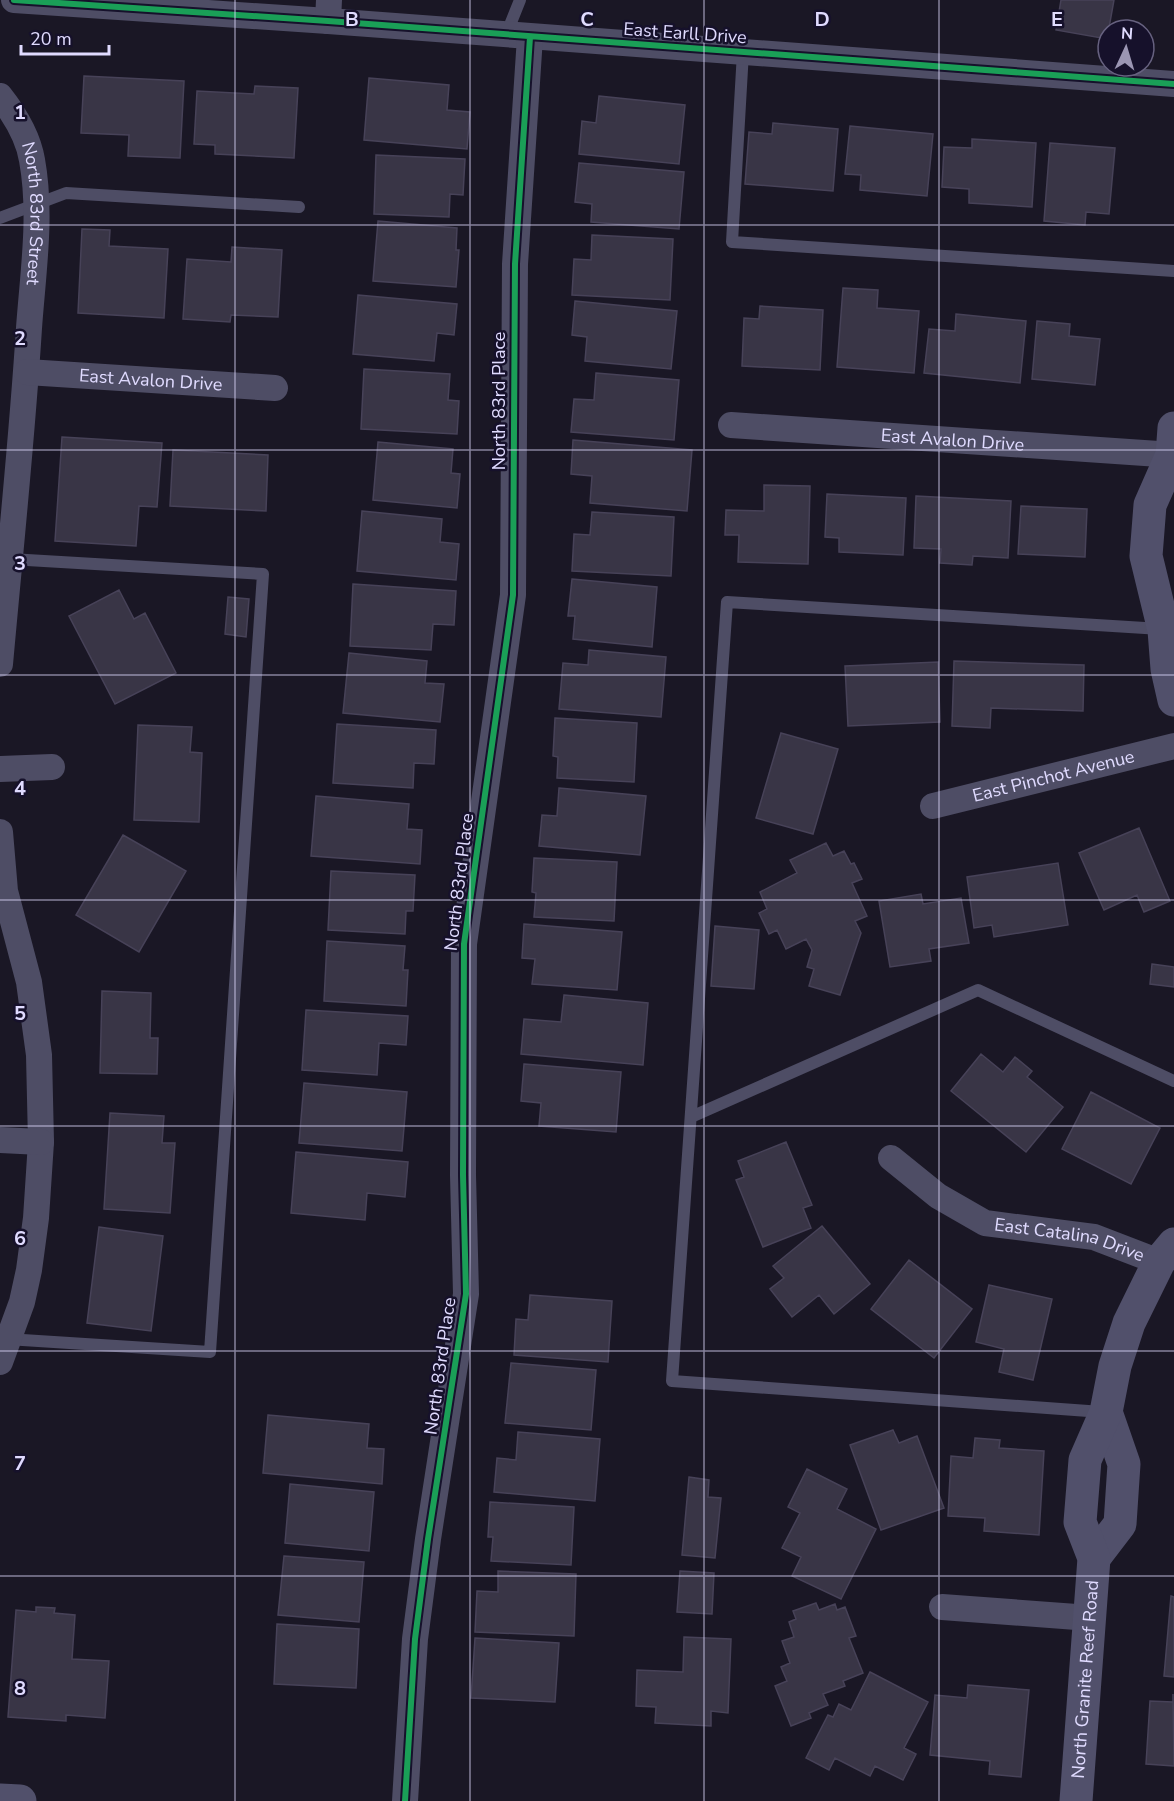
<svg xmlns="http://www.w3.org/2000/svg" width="1174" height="1801" font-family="'Nunito Sans',sans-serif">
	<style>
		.building { fill: #393546; stroke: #474258; stroke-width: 1.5 }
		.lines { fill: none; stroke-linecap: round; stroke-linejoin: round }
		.lane { stroke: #4e4d65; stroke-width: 12 }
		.street { stroke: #4e4d65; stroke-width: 26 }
		.secondary { stroke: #51506b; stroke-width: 33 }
		.cycleway-casing { stroke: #16112b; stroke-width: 10 }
		.cycleway { stroke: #1a9f57; stroke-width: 6 }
		.grid { fill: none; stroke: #e0dbff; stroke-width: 1.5; stroke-opacity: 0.55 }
		.labels { text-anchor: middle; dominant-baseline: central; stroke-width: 5; stroke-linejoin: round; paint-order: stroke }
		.street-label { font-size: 18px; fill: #e0dbff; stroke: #16112b }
		.grid-label { font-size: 20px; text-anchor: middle; font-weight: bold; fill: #e0dbff; stroke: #16112b; stroke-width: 5; stroke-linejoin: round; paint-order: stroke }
	</style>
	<rect width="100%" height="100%" fill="#1a1725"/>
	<!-- building -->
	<path class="building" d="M1061,0H1114L1107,39L1056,30Z
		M84,76L184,81L180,158L128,156L129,135L81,133Z
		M369,78L449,85L447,110L470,112L467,149L364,140Z
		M255,86L298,88L294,158L215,154V145L194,144L197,91L254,94Z
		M599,96L685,105L679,164L579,154L582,121L596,123Z
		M773,123L838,129L833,191L745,184L749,132L772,134Z
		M850,126L933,134L927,196L860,190L861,175L845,174Z
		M972,139L1036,143L1032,207L969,203V189L942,187L944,147L972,148Z
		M1050,143L1115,148L1109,214L1086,212L1085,225L1044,221Z
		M376,155L465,159L463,195L450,194L449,217L374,214Z
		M579,163L684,172L679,229L591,222L592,204L575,202Z
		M378,221L457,228L456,250H459L456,287L373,281Z
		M82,229L110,230L109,246L168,249L164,318L78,313Z
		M592,235L673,239L670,300L572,295L574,259L591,260Z
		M232,247L282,250L278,317L231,315L230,322L183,319L187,259L231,262Z
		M843,288L878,290L877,308L919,311L914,373L837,367Z
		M358,295L457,304L454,335L437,333L434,361L353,354Z
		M575,301L677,311L671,369L585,361L587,337L572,335Z
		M760,306L823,310L820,370L742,366L744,318L759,319Z
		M956,314L1026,321L1020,383L924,373L929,329L955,331Z
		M1037,321L1070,324L1069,336L1100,339L1095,385L1032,379Z
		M364,369L450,374L448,400L459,401L457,434L361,429Z
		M596,373L679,380L674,440L571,432L574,399L594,400Z
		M62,437L162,443L157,507L139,506L136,546L55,541Z
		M573,440L692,450L687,511L590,503L592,476L571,474Z
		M378,442L453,449L451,473L460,474L457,508L373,500Z
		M173,450L268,455L266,511L170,506Z
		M764,485L810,486L808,564L738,562L739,535H725L726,510L764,511Z
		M827,494L906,498L903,555L839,552V538L825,537Z
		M916,496L1011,501L1008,558L973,556L972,565L940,563L941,549L914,548Z
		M1021,506L1087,509L1085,557L1018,554Z
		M362,511L442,519L440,542L459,544L456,580L357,571Z
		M592,512L674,517L671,576L572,571L574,534L590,535Z
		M572,579L657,587L652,647L573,639L575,616H568Z
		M353,584L456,591L454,625L433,624L431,650L350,646Z
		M119,590L134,619L145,613L176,673L115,704L69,616Z
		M228,597L249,599L246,637L225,634Z
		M589,650L666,657L661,717L559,709L563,663L588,665Z
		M349,653L427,661L425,683L444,684L440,722L343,713Z
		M954,661L1084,665L1083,711L991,708L990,728L952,726Z
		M938,662L940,722L848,726L845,666Z
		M555,718L637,723L634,782L557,778L558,757L553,756Z
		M337,724L436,730L434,764L414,763L413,788L333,783Z
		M138,725L192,727L190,752L202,753L199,822L134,820Z
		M781,733L838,749L813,834L756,818Z
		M559,788L646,796L640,855L539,846L542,815L557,816Z
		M316,796L409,804L407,829L422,830L420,864L311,856Z
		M1139,828L1170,901L1144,912L1137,895L1104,910L1079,853Z
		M123,835L186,871L139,952L76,915Z
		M826,843L833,856L844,851L851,864L854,863L862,879L852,883L867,916L855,921L861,933L840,995L809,986L814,969L807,967L812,950L806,939L786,949L777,930L769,934L759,913L767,909L760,892L797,873L790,860Z
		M534,858L617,862L614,921L534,917L536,893L532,892Z
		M1058,863L1068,925L994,937L992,925L974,928L967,877Z
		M331,871L415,875L413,911H406L405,934L328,930Z
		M921,894L923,904L961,898L969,943L929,949L931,961L890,967L879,901Z
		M524,924L622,932L617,990L532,984L535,959L522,958Z
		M715,926L759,930L754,989L711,986Z
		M327,941L405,946L403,970H408L406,1006L324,1001Z
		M1152,964L1174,967V987L1150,984Z
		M102,991L151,993L150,1038H158L157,1074L100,1073Z
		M564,995L648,1003L643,1065L521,1054L524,1019L561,1022Z
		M306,1010L408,1016L406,1045L379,1043L377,1075L302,1070Z
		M981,1054L1003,1072L1015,1057L1032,1071L1027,1077L1063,1107L1026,1152L951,1091Z
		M524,1064L621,1072L616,1132L539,1126L541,1103L521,1101Z
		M304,1083L407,1092L402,1151L299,1143Z
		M1091,1092L1160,1128L1131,1184L1062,1149Z
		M110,1113L164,1116L162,1143H175L170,1213L104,1209Z
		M786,1142L812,1205L803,1208L811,1228L763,1247L736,1180L744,1177L738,1161Z
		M296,1152L408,1162L405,1197L367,1193L365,1220L291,1213Z
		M822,1226L870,1284L834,1314L819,1295L792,1317L770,1289L784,1278L773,1266Z
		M99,1227L163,1236L151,1331L87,1323Z
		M909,1260L972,1309L934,1358L871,1309Z
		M989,1285L1052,1299L1033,1380L999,1372L1004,1349L976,1342Z
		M530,1295L612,1301L608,1362L514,1355L516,1319L528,1320Z
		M511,1363L596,1370L591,1430L505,1423Z
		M268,1415L369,1424L367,1448L384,1449L382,1484L263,1473Z
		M893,1430L899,1443L917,1436L944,1508L881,1530L850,1445Z
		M518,1432L600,1439L595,1501L494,1492L497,1458L516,1460Z
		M975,1438L1000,1440L999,1448L1044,1451L1039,1535L984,1531L985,1518L948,1516L951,1456L973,1458Z
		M807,1469L847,1489L837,1509L876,1529L841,1599L792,1576L801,1557L782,1548L800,1513L788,1507Z
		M689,1477L709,1480L708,1497L721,1498L715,1558L682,1555Z
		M290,1484L374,1492L369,1551L285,1543Z
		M490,1502L574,1507L571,1565L491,1561L493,1537H488Z
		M284,1556L364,1562L359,1622L278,1615Z
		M498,1571L576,1574L574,1636L475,1632L477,1591L498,1592Z
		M680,1571L714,1573L712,1614L677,1612Z
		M1171,1596L1174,1597V1677L1164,1676Z
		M816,1603L819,1610L835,1604L837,1610L845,1607L856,1636L849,1638L863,1673L843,1681L845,1686L823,1694L828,1705L809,1713L811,1718L791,1726L775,1686L787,1681L781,1667L790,1663L782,1641L794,1637L789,1622L796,1619L793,1611Z
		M36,1607L55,1608L54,1613L75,1615L72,1659L109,1661L105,1718L66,1715V1721L8,1717L16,1610L36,1612Z
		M277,1624L359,1629L356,1688L274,1684Z
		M684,1637L731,1639L728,1713L711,1711V1726L655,1723L656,1707L636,1706L637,1670L683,1672Z
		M475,1638L559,1643L555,1702L471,1698Z
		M870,1672L928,1702L904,1748L916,1754L903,1780L875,1766L870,1776L835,1758L829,1770L806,1758L828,1715L833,1717L839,1704L851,1710Z
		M968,1685L1029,1690L1021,1777L989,1774L990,1761L930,1755L935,1695L967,1698Z
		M1173,1694L1174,1766L1146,1764L1150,1701L1173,1702Z"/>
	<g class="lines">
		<!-- lane -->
		<path class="lane" d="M506,35L520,0
			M743,52L732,242L1174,271
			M0,218L66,193L299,207
			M691,1117L978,990L1174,1081
			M7,1339L210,1352L263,574L10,559
			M1102,1412L672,1381L727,602L1161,629"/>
		<!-- street -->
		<g class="street">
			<path d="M14,0L328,21L1174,84"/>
			<path d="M328,21L329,0"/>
			<path id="s1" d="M0,96C15,115 28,136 32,160C42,215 33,272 29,328C22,440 10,552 0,664"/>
			<path id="s2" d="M27,372L275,388"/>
			<path id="s3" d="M731,425L1174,455"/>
			<path d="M0,769L52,767"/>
			<path id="s4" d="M933,806L1174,746"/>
			<path d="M0,832L5,891L29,982L39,1055L41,1142L36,1218L29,1270L22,1302L0,1362"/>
			<path d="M0,1140L41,1142"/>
			<path id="s5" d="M891,1158L938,1196L985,1223L1094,1237L1159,1262"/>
			<path d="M942,1607L1090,1618"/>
			<path d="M405,1801L415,1639L428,1539L466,1294L463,1175L464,944L513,595L515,264L530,37"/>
		</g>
		<!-- secondary -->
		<g class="secondary">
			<path d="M1174,428L1172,455L1150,505L1146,556L1164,630L1167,669L1174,700"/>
			<path d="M1094,1558L1120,1524L1124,1464L1106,1412"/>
			<path d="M0,1800L20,1801"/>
			<path id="s6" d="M1076,1801L1094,1558L1080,1522L1085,1460L1106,1412L1115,1366L1129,1323L1159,1262L1174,1244"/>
		</g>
		<!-- cycleway casing -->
		<g class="cycleway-casing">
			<path id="cycleway" d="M14,0L328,21L1174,84
				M405,1801L415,1639L428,1539L466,1294L463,1175L464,944L513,595L515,264L530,37"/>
		</g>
		<!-- cycleway -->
		<use href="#cycleway" class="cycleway"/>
	</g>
	<!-- grid -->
	<path class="grid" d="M235,0V1801M470,0V1801M704,0V1801M939,0V1801M0,225H1174M0,450H1174M0,675H1174M0,900H1174M0,1126H1174M0,1351H1174M0,1576H1174"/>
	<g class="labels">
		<!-- street labels -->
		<g class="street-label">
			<text transform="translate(685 33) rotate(4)">East Earll Drive</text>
			<text stroke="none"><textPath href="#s1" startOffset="126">North 83rd Street</textPath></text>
			<text stroke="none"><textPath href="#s2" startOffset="124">East Avalon Drive</textPath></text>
			<text transform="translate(499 401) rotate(-90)">North 83rd Place</text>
			<text stroke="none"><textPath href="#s3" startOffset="222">East Avalon Drive</textPath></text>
			<text stroke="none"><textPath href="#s4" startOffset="124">East Pinchot Avenue</textPath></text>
			<text transform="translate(459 882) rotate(-83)">North 83rd Place</text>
			<text stroke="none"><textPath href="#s5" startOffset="201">East Catalina Drive</textPath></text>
			<text transform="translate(440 1366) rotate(-82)">North 83rd Place</text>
			<text stroke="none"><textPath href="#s6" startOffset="122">North Granite Reef Road</textPath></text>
		</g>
	</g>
	<g class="grid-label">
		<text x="352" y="26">B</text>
		<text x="587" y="26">C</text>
		<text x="822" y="26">D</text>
		<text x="1057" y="26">E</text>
		<text x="20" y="119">1</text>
		<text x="20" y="345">2</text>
		<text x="20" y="570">3</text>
		<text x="20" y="795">4</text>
		<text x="20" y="1020">5</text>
		<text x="20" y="1245">6</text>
		<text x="20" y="1470">7</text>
		<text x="20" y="1695">8</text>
	</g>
	<!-- north arrow -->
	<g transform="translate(1126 48) rotate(4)"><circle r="28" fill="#16112b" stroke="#676280" stroke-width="1.5"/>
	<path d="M0-4.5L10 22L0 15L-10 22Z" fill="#9b96b3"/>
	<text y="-9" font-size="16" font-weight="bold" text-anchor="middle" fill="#e0dbff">N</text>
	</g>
	<!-- scale -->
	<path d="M21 45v9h88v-9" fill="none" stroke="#e0dbff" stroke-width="3"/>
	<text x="30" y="45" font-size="18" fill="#e0dbff" stroke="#16112b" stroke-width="4.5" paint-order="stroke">20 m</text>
</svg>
